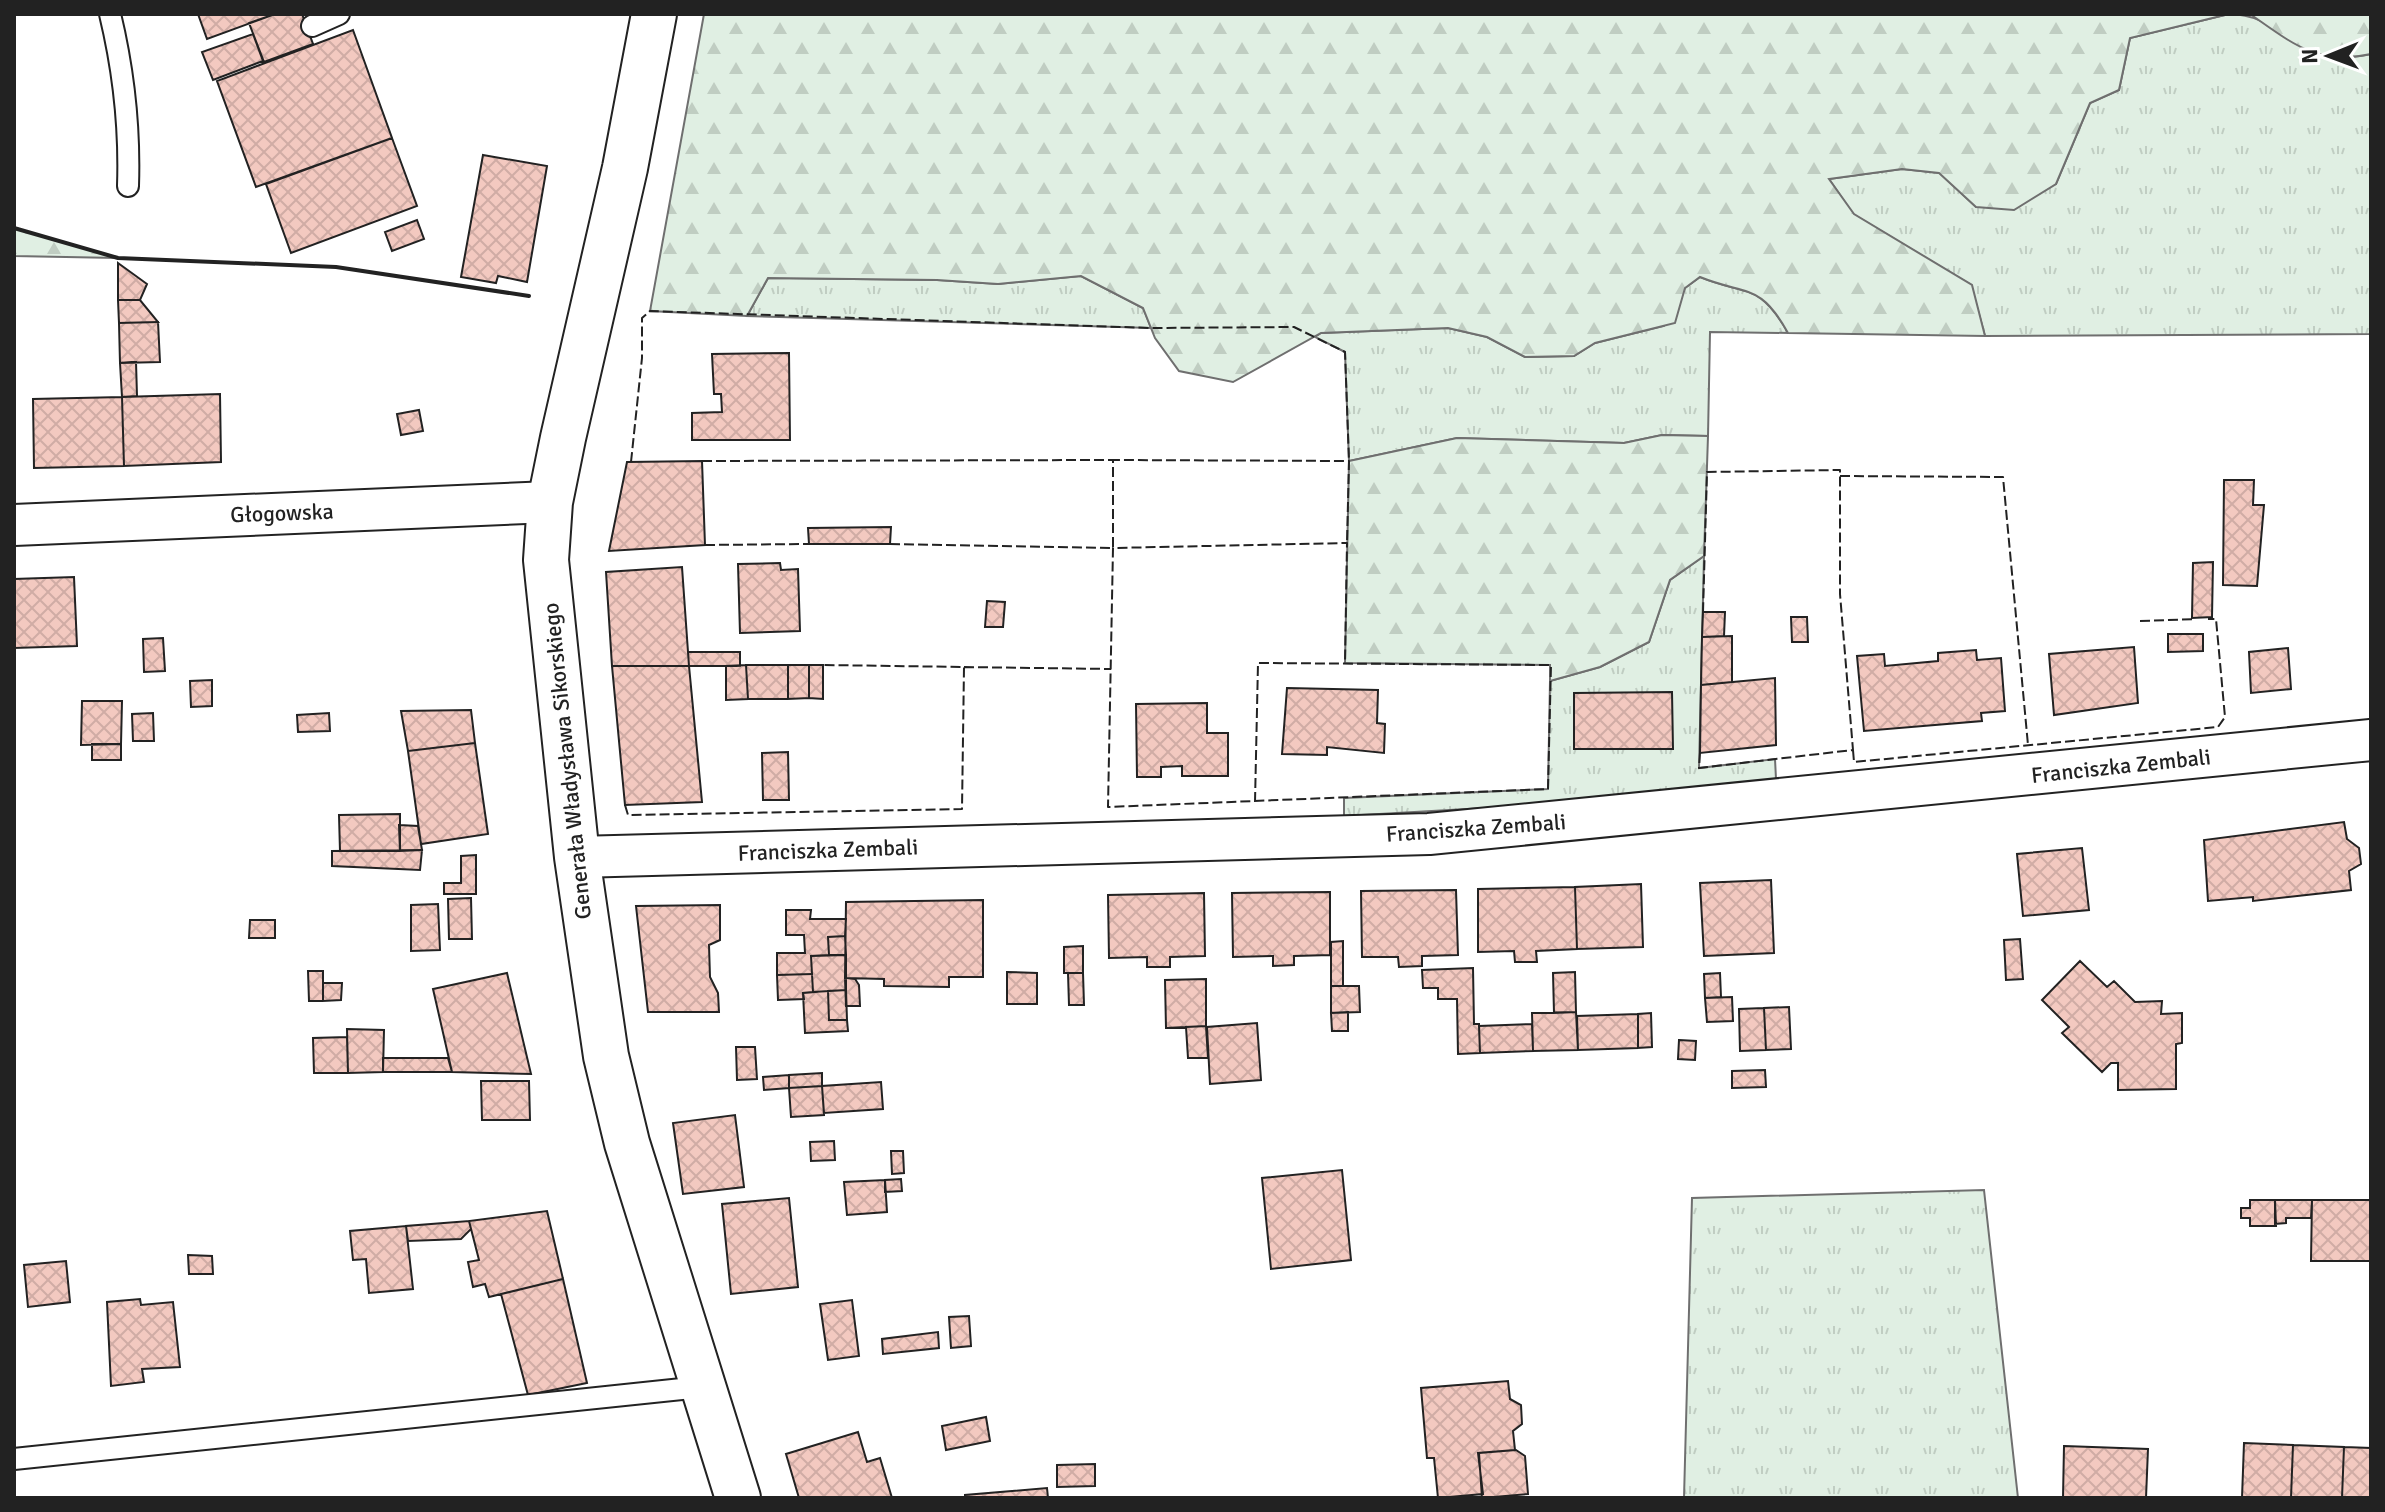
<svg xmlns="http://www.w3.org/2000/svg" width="2385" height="1512" font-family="Signika,sans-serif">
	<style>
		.grass { fill: url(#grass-tufts); stroke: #6f6f6f; stroke-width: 2 }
		.forest { fill: url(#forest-firs); stroke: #6f6f6f; stroke-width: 2 }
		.building { fill: url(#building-cross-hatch); stroke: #222; stroke-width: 2 }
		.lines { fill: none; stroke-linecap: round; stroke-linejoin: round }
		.service-casing { stroke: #222; stroke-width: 24 }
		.minor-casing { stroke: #222; stroke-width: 44 }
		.tertiary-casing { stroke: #222; stroke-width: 48 }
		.service { stroke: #fff; stroke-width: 20 }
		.minor { stroke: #fff; stroke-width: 40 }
		.tertiary { stroke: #fff; stroke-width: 44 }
		.fence { stroke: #222; stroke-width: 2; stroke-dasharray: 10 4; stroke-linecap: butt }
		.wall { stroke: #222; stroke-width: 4 }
		.labels { text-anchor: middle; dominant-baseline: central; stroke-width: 6; stroke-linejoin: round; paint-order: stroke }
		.street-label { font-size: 22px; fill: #222; stroke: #fff }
	</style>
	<defs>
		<pattern id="grass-tufts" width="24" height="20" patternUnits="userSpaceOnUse" patternTransform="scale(2)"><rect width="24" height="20" fill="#e0efe3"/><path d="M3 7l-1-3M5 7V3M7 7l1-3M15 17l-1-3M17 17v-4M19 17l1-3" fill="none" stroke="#c0cdc2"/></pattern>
		<pattern id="forest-firs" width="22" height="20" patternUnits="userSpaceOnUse" patternTransform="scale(2)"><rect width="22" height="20" fill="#e0efe3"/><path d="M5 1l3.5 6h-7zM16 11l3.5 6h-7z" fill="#c0cdc2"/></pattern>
		<pattern id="building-cross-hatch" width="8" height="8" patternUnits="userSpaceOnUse" patternTransform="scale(2)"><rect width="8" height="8" fill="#f3c9c0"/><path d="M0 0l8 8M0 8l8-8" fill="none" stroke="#d0aca5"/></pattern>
	</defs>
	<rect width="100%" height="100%" fill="#fff"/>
	<!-- grass -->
	<path class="grass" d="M2229,14C2287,14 2292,72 2371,54V334L1985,336L1971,285L1853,214L1829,179L1902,169L1940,173L1976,207L2056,184L2090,103L2119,90L2130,38Z
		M1081,276L1143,308L1151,328L747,316L768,278L937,280L998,284Z
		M1700,277C1747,296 1759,282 1788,333L1710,332L1708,436L1662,435L1624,443L1457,438L1349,461L1345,352L1315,337L1321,333L1448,328L1487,337L1525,357L1574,356L1595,343L1664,326L1685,288Z
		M1704,556L1699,768L1775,759L1776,779L1502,807L1344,816V798L1548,789L1550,681L1600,667L1649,642L1670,580Z
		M1984,1190L2018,1498H1684L1692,1198Z"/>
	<!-- forest -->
	<path class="forest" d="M704,14H2229L2130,38L2119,90L2090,103L2056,184L2014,210L1976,207L1939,173L1902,169L1829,179L1854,214L1972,285L1985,336L1788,333C1760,282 1747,296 1700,277L1685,288L1675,323L1595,343L1574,356L1525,357L1487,337L1448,328L1321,333L1233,382L1179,371L1155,338L1143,308L1081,276L998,284L937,280L768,278L747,316L650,311Z
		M2250,14H2371V54C2317,66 2292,43 2250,14Z
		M14,228L118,258L14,256Z
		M1662,435L1708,436L1704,556L1670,580L1649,642L1600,667L1550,681V665L1345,663L1349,461L1457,438L1624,443Z"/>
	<!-- building -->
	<path class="building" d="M198,14H275L207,39Z
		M275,14H302L313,44L264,62L249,23Z
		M353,30L392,138L256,187L217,81Z
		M253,34L263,61L213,80L202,52Z
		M392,138L417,206L291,253L266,184Z
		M483,155L547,166L527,282L498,276L496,283L461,277Z
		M417,220L424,239L392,251L385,232Z
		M118,263L147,284L140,300H118Z
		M118,300H140L158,322L119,323Z
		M158,322L160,362L120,363L119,323Z
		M789,353L790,440H692V413L722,412L721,394H714L712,354Z
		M136,362L137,396L122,397L120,363Z
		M220,394L221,462L124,466L122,397Z
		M122,397L124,466L34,468L33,399Z
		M419,410L423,431L401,435L397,414Z
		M702,461L705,545L609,551L627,462Z
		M2224,480H2254L2253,505H2264L2257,586L2223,585Z
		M891,527L890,544H809L808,528Z
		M2213,562L2212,617L2192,618L2193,563Z
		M780,563L781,570L798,569L800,631L740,633L738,564Z
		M682,567L689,666H612L606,572Z
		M74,577L77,646L14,648V579Z
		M987,601L1005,602L1003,627H985Z
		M1703,612H1725L1724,636L1702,637Z
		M1791,617H1807L1808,642H1792Z
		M2168,634H2203V651L2168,652Z
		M1732,636V682L1701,685L1702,637Z
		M163,638L165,671L144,672L143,639Z
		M2134,647L2138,703L2054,715L2049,654Z
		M2288,648L2291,689L2251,693L2249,652Z
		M1976,650L1977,660L2001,658L2005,711L1981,713L1982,721L1864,731L1857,656L1884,654L1885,666L1938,661V653Z
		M688,652H740V666H689Z
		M746,665H788V699H748Z
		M746,665L748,699L726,700V666Z
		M788,665H809V698L788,699Z
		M809,665H823V699L809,698Z
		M612,666H689L702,802L625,805Z
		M1775,678L1776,745L1700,753L1701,685Z
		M212,680V706L191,707L190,681Z
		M1287,688L1378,690L1377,723L1385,724L1384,753L1327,747V755L1282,754Z
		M1672,692L1673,749H1574V693Z
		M82,701H122L121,744L81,745Z
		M1207,703V733H1228V776H1182V766L1161,767V777H1137L1136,704Z
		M471,710L475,743L408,751L401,711Z
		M153,713L154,741H133L132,714Z
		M329,713L330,731L298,732L297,715Z
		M475,743L488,834L421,844L408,751Z
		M92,744H121V760H92Z
		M788,752L789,800H763L762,753Z
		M400,814V851H340L339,815Z
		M2344,822L2347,839L2359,848L2361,864L2349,871L2351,890L2253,901V897L2208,901L2204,840Z
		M399,825L418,826L422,850L400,851Z
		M2082,848L2089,910L2023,916L2017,854Z
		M422,850L420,870L332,866V851Z
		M476,855V894H444V883H461V856Z
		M1771,880L1774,953L1704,956L1700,883Z
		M1641,884L1643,947L1577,949L1575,887Z
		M1575,887L1577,949L1536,951L1537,962H1515L1514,951L1478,952V889Z
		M1456,890L1458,955L1422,956V966L1399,967L1398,957H1362L1361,891Z
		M1330,892V955L1294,956V965L1273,966V956L1233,957L1232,893Z
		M1204,893L1205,956L1170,957V967H1147V957L1109,958L1108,895Z
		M471,898L472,939H449L448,899Z
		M983,900V977H949V987L884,986V979L845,978L846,902Z
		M438,904L440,950L411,951V905Z
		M720,905V940L709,945L710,977L718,993L719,1012H648L636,906Z
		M786,910H811L810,919H846L845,936L828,937L829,955L811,956L812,974L777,975V953H805L804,935H786Z
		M250,920H275V938H249Z
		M845,936L846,955H829L828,937Z
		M2020,939L2023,979L2006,980L2004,940Z
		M1343,941V986H1331V942Z
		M1083,946V973H1064V947Z
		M846,955V990L813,992L811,956Z
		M2080,961L2107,987L2114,981L2135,1002L2162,1001L2161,1014L2182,1013V1043L2176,1044V1089L2118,1090V1063H2111L2102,1072L2062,1033L2069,1027L2042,1000Z
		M1473,968L1474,1024H1479L1480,1053L1458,1054L1457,999H1438V988H1423L1422,970Z
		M308,971H323V1001H309Z
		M1007,972L1037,973V1004H1007Z
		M1575,972L1576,1012L1554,1013L1553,973Z
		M507,973L531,1074L452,1072L433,989Z
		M1068,973H1083L1084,1005H1069Z
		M1720,973L1721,997L1705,998L1704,974Z
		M812,974L813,992L803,993L804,999L778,1000L777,975Z
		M845,978L855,979L859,985L860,1006H846Z
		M1206,979V1026L1166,1028L1165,980Z
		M323,983H342L341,1000L323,1001Z
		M1331,986H1359L1360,1012L1331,1013Z
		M846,990L847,1020H829L828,991Z
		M828,991L829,1020H847L848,1031L805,1033L803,993Z
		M1732,997L1733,1021L1707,1022L1705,998Z
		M1789,1007L1791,1049L1766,1050L1764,1008Z
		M1764,1008L1766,1050L1740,1051L1739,1009Z
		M1348,1012V1031H1332L1331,1013Z
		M1576,1012L1578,1050L1533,1051L1532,1013Z
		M1651,1013L1652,1047L1638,1048V1014Z
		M1638,1014V1048L1578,1050L1577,1016Z
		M1257,1023L1261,1080L1210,1084L1207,1027Z
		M1532,1024L1533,1051L1480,1053L1479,1026Z
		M1206,1026L1208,1058H1188L1186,1027Z
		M347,1029L384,1030L383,1072L348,1073Z
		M347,1037L348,1073H314L313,1038Z
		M1679,1040L1696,1041L1695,1060L1678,1059Z
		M736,1047H755L757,1079L737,1080Z
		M383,1058H448L452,1072H383Z
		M1765,1070L1766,1087L1732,1088V1071Z
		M822,1073V1086L789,1088V1075Z
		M789,1075V1088L764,1090L763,1077Z
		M481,1081H529L530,1120H482Z
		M881,1082L883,1109L824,1113L822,1086Z
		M822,1086L824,1115L791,1117L789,1088Z
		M735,1115L744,1187L683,1194L673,1123Z
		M834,1141L835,1160L811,1161L810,1142Z
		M891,1151H903L904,1173L892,1174Z
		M1342,1170L1351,1260L1271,1269L1262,1178Z
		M901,1179L902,1191L885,1192V1180Z
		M885,1180L887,1212L847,1215L844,1182Z
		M789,1198L798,1287L731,1294L722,1204Z
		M2250,1200H2275L2276,1226H2250V1218H2241V1208H2250Z
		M2275,1200H2312L2311,1218H2286V1223L2275,1224Z
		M2312,1200H2371V1261H2311Z
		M547,1211L563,1279L489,1297L485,1284L473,1287L468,1262L479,1260L469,1221Z
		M469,1221L471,1229L461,1239L408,1241L406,1226Z
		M406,1226L413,1289L369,1293L366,1259L353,1260L350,1231Z
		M188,1255L212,1256L213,1274H189Z
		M66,1261L70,1302L28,1307L24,1265Z
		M563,1279L587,1383L528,1395L501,1294Z
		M140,1299L141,1305L173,1302L180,1367L142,1369L144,1382L111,1386L107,1302Z
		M852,1300L859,1356L828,1360L820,1304Z
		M969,1316L971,1346L951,1348L949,1317Z
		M938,1332L939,1348L883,1354L882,1339Z
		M1508,1381L1510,1399L1521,1405L1522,1424L1513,1431L1515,1450L1478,1453L1483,1494L1438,1498L1434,1458H1427L1421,1388Z
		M986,1417L990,1441L946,1450L942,1426Z
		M858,1432L867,1462L880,1458L892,1498H799L786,1454Z
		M2244,1443L2293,1445L2291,1498H2242Z
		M2293,1445L2344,1447L2342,1498H2291Z
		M2064,1446L2148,1449L2146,1498H2063Z
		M2344,1447L2371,1448V1498H2342Z
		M1516,1450L1525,1456L1528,1494L1482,1498L1479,1453Z
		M1095,1464V1486L1057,1487V1465Z
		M1047,1488L1048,1498H965V1495Z"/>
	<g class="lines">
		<!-- service casing -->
		<g class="service-casing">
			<path id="service" d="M110,14C124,72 130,126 128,186
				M312,26L339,14
				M14,1459L701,1387"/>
		</g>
		<!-- minor casing -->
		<g class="minor-casing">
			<path id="minor" d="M14,525L550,502
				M577,857L1429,834L2371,740"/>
		</g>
		<!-- tertiary casing -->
		<g class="tertiary-casing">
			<path id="tertiary" d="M654,14L625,168L563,438L550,502L546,560L577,857L606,1056L627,1143L738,1498"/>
		</g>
		<!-- service -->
		<use href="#service" class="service"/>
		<!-- minor -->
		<use href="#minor" class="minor"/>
		<!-- tertiary -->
		<use href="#tertiary" class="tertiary"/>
		<!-- fence -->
		<path class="fence" d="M702,461L1113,460
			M631,462L642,358V318L650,311L1151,328L1294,327L1345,352L1349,461
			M1840,476L2003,477L2028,745
			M890,544L1113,548V460L1349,461L1347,543
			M705,545L809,544
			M2140,621L2196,619
			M964,667L1111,669
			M1853,750L1854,762L2218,727L2225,717L2216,619H2208
			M1700,753L1699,768L1853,750L1840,594V470L1707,472L1703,612
			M1255,802L1258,663L1551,665L1548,789L1108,807L1113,548L1347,543L1345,663
			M625,805L628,815L962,809L964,667L823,665"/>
		<!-- wall -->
		<path class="wall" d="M14,228L118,258L336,267L529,296"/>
	</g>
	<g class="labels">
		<!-- street labels -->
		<g class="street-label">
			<text transform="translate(282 513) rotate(-2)">Głogowska</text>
			<text transform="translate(567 761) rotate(-96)">Generała Władysława Sikorskiego</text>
			<text transform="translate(2121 766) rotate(-6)">Franciszka Zembali</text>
			<text transform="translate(1476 828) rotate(-4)">Franciszka Zembali</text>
			<text transform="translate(828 850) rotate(-2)">Franciszka Zembali</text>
		</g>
	</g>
	<!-- border -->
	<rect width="2385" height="1512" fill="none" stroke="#222222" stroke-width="32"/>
	<!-- north arrow -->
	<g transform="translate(2329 56) rotate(269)" stroke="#ffffff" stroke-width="6" paint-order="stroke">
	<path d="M0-6L14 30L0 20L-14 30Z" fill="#222222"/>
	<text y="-12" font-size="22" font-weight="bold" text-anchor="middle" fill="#222222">N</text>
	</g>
</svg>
